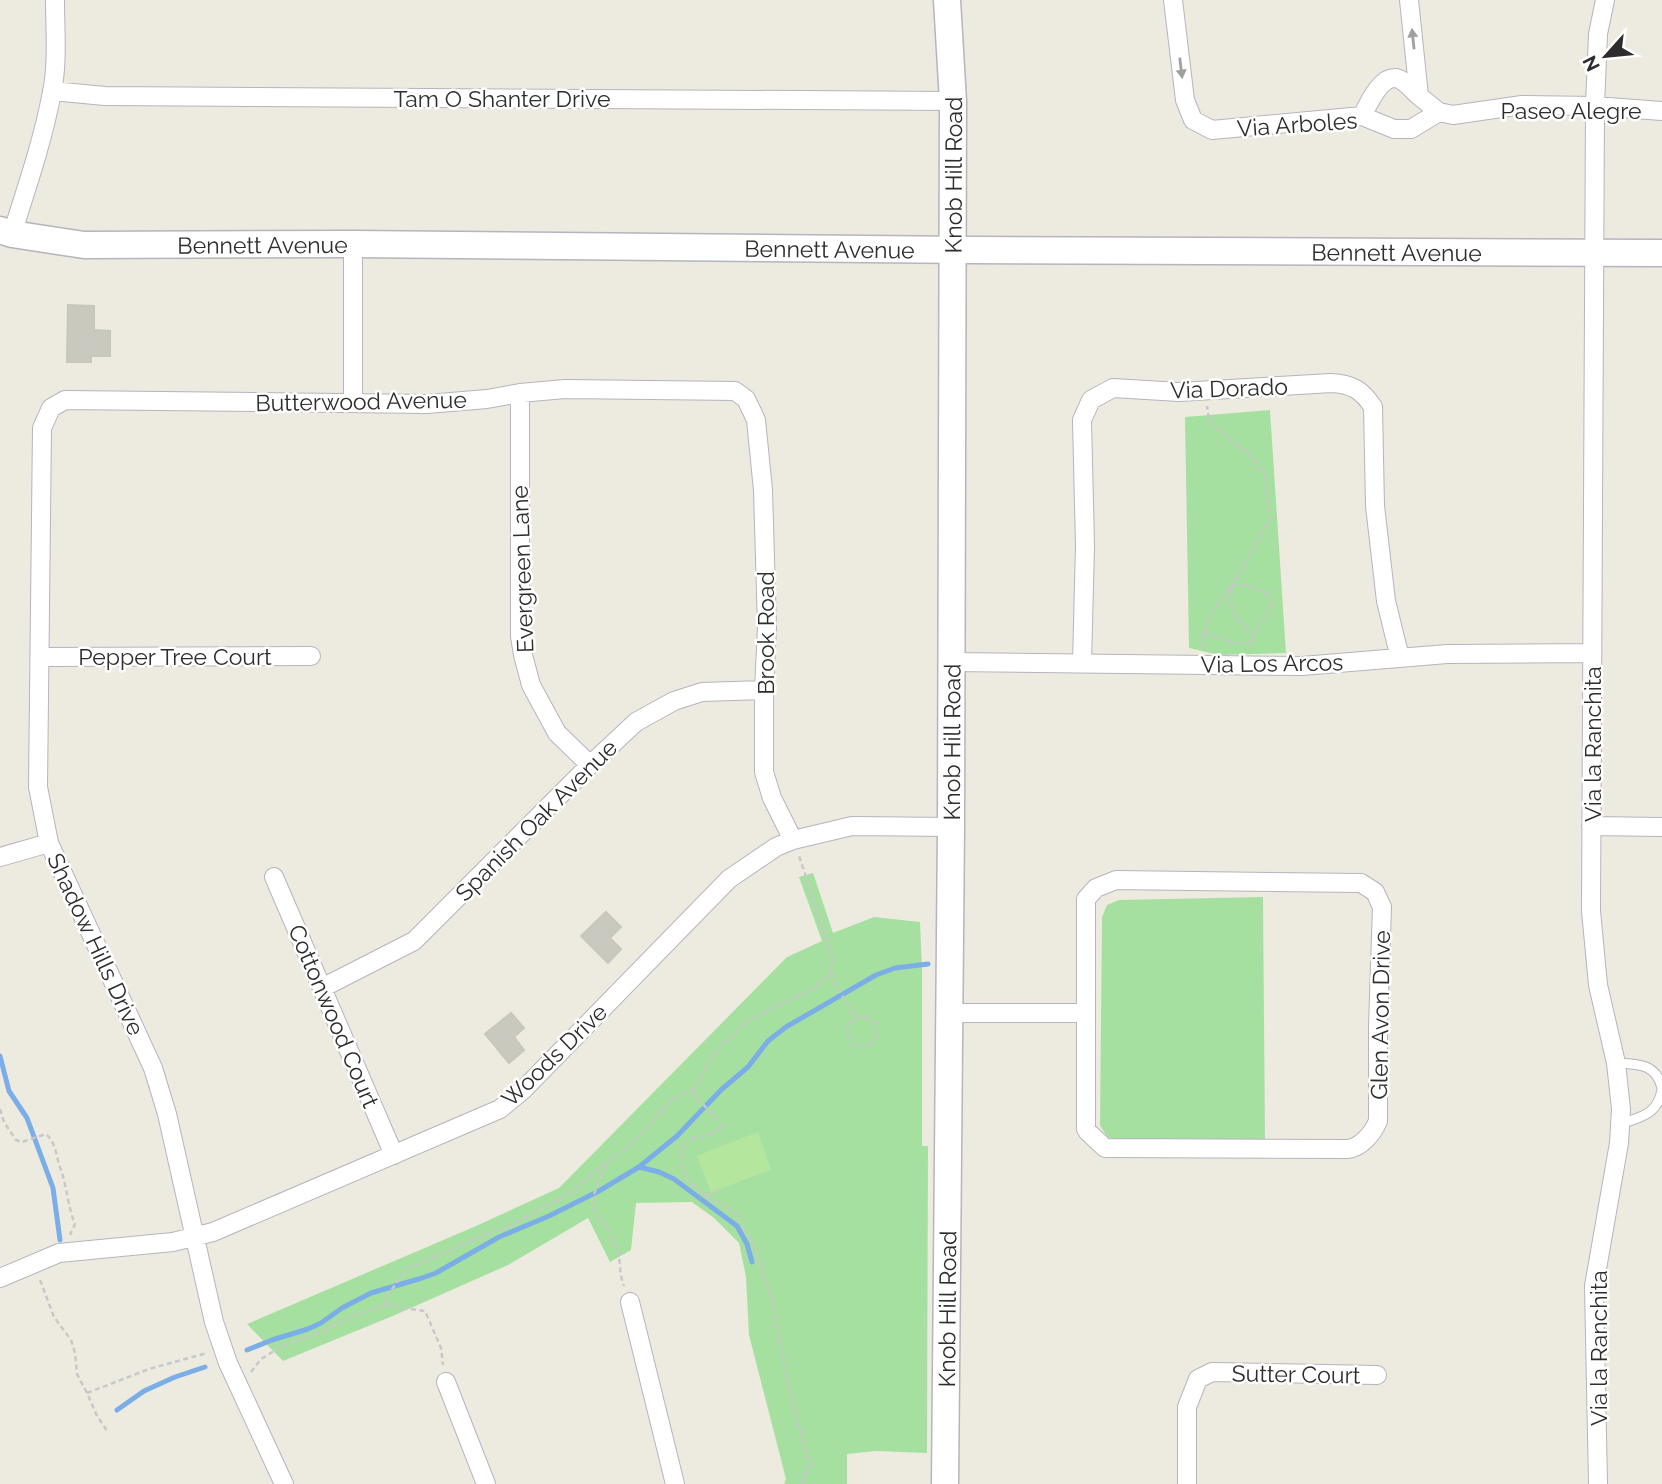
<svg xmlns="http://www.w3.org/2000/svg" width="1662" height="1484" font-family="Raleway,sans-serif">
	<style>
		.green { fill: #a6e0a1 }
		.pitch { fill: #b4e69e }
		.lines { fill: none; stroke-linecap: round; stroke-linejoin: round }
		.stream { stroke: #7baee7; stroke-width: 5 }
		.building { fill: #c9c9bf; stroke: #c9c7ba; stroke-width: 2 }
		.lane-casing { stroke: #b5b4bf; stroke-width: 11 }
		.street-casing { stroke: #b5b4bf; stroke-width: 20 }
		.secondary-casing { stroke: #b5b4bf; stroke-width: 29 }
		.path { stroke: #c8c8c8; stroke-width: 2.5; stroke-dasharray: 5 3.5; stroke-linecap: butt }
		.lane { stroke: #fff; stroke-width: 9 }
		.street { stroke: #fff; stroke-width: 18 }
		.secondary { stroke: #fff; stroke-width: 26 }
		.oneway { fill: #a0a0a0 }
		.labels { text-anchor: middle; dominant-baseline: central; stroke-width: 5; stroke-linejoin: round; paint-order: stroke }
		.street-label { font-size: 23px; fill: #2d2d2d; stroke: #fff }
	</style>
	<rect width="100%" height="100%" fill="#edebe0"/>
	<!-- green -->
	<path class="green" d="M1270,410L1286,653L1219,655L1189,648L1185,417Z
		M813,873L833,933L874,917L920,922L922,968V1146H928L927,1453L876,1451L847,1454V1484H784L786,1479L749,1335L746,1277L739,1243L714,1218L692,1202L636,1203L631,1250L610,1262L588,1218L508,1265L395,1315L283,1361L247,1324L476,1226L559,1188L787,957L822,941L799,877Z
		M1263,897L1265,1140L1122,1141L1107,1137L1100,1125L1102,917L1107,905L1119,900Z"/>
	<!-- pitch -->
	<path class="pitch" d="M758,1132L771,1170L711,1192L697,1156Z"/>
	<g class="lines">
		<!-- stream -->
		<path class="stream" d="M0,1056L9,1091L27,1118L53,1188L60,1240
			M639,1167L659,1172L674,1179L737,1226L747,1244L752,1262
			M247,1350L272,1340L308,1329L321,1323L342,1308L371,1293L422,1278L436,1273L499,1237L549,1216L599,1191L639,1167L677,1136L721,1090L748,1067L768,1041L786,1027L876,975L895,968L928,964
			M117,1410L144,1391L175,1377L205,1367"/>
	</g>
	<!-- building -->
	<path class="building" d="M68,305L94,306V330L110,331V356H91V362H67Z
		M606,912L621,927L610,938L621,949L608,963L581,936Z
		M511,1013L524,1028L514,1037L524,1050L509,1063L485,1034Z"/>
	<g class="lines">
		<!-- lane casing -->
		<g class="lane-casing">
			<path id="lane" d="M1616,1063C1637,1064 1656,1063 1662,1088
				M1621,1124C1642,1116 1657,1115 1662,1090"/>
		</g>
		<!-- street casing -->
		<g class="street-casing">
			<path id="street" d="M1173,0L1185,100L1193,120L1212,130L1362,116L1394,129H1411L1439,112L1419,96L1409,0
				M52,91L105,96L953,101
				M1439,112L1453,115L1522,105L1595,106L1662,111
				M1362,116C1368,105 1380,76 1396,78C1405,80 1413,91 1419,96
				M12,234C27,187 43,140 52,92C58,62 55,30 55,0
				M353,244V403
				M520,393V636L523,655L531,685L557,733L590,765
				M40,657L311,656
				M951,662L1302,666L1447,654L1592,653
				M1082,663L1085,546L1082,420L1091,400L1113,388L1179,392L1331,383C1352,384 1362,390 1373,407L1375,506L1386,601L1400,658
				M1591,826L1662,827
				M0,857L49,843
				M274,877L394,1155
				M1116,880L1361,883L1375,892L1382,907L1378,1026V1121C1373,1133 1361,1148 1347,1149L1105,1148L1088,1132L1086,1129V899L1096,888Z
				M322,988L414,941L590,765L636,722L674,701L702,692L764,690
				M950,1013H1086
				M0,1278L59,1253L173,1242L213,1232L500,1109L523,1090L729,879L776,847L793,840L852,826L951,827
				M630,1302L675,1484
				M446,1382L486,1484
				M284,1484L228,1363L214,1322L167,1114L153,1068L49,843L38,787L42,428L51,408L65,400L427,404L487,399L520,393L565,389L735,391L746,399L756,420L763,490L767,627L764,690V772L772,798L793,840
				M1187,1484V1407L1198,1379L1212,1372L1377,1375
				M1598,1484L1594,1286L1619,1143L1621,1109L1616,1063L1598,985L1591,911L1595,106L1598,34L1605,0"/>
		</g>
		<!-- secondary casing -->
		<g class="secondary-casing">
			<g id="secondary">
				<path id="s1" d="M0,230L12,234L84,245L353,244L971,250L1662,253"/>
				<path id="s2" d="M945,1484L951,827L953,101L947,0"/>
			</g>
		</g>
		<!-- path -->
		<path class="path" d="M1204,633L1231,642L1251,644
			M1251,643L1254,634C1231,616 1233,615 1230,586L1243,584L1271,594C1275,608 1262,623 1254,634
			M1202,647L1204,633L1210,616L1232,585L1270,519L1265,475L1249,453L1227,438L1209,420L1207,406
			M831,973L838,989L856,1018
			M847 1032a15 15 0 1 1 30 0a15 15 0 1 1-30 0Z
			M691,1092L701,1078L709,1061L722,1045L734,1035L745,1022L792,998L809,991L821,983L831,973L832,954L799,856
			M0,1109L4,1122L16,1140L22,1142L46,1134C57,1144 56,1158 61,1170C67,1188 68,1207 75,1224L70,1235
			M606,1166C601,1176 590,1197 594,1208C595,1215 602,1221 606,1227C611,1235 615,1244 618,1253C621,1264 619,1274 624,1286
			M706,1196L722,1188
			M40,1280L54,1317L71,1340L75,1353L77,1374L87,1393L97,1416L108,1432
			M385,1305L388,1295L399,1279L409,1268L487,1234L508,1227L570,1193L607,1162L629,1147L665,1107L678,1096L691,1092L724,1126L720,1129L704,1136L692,1138L685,1142L681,1152V1166L687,1179L700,1192L736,1214L754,1245L773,1304L788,1385L810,1466L800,1484
			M251,1372L261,1359L282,1346L319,1333L350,1317L385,1305L425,1311L441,1348L443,1365
			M87,1393L149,1369L207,1353"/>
		<!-- lane -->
		<use href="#lane" class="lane"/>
		<!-- street -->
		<use href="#street" class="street"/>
		<!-- secondary -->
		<use href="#secondary" class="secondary"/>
	</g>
	<!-- one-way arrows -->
	<defs><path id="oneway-solid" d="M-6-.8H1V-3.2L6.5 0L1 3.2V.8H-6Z" transform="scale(1.75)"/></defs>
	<g class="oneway">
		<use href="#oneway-solid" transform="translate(1413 39) rotate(-96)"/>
		<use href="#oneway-solid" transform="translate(1181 68) rotate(83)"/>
	</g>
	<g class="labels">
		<!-- street labels -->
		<g class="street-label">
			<text x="502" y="98">Tam O Shanter Drive</text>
			<text x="1571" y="110">Paseo Alegre</text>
			<text transform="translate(1297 124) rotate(-4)">Via Arboles</text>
			<text stroke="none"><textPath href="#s2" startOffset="1309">Knob Hill Road</textPath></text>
			<text stroke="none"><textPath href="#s1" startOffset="264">Bennett Avenue</textPath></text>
			<text stroke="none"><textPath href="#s1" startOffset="831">Bennett Avenue</textPath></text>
			<text stroke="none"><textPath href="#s1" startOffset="1398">Bennett Avenue</textPath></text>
			<text transform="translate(1229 388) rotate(-2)">Via Dorado</text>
			<text transform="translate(361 401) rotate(-1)">Butterwood Avenue</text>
			<text transform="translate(522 569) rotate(-92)">Evergreen Lane</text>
			<text transform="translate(765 633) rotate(-90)">Brook Road</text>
			<text x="175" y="656">Pepper Tree Court</text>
			<text transform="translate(1272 663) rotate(-1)">Via Los Arcos</text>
			<text stroke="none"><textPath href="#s2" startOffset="742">Knob Hill Road</textPath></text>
			<text transform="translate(1592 744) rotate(-90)">Via la Ranchita</text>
			<text transform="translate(536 820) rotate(-45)">Spanish Oak Avenue</text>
			<text transform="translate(96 944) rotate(65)">Shadow Hills Drive</text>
			<text transform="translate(1380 1015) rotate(-89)">Glen Avon Drive</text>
			<text transform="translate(334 1016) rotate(67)">Cottonwood Court</text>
			<text transform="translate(554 1055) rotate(-44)">Woods Drive</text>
			<text stroke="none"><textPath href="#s2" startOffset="175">Knob Hill Road</textPath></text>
			<text transform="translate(1598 1348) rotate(-90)">Via la Ranchita</text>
			<text transform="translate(1296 1374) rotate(1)">Sutter Court</text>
		</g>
	</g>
	<!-- north arrow -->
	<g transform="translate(1606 56) rotate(243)" stroke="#ffffff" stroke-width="5" paint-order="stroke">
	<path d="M0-5L12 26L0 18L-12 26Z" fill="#2d2d2d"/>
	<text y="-10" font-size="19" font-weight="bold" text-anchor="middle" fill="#2d2d2d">N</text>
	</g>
</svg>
